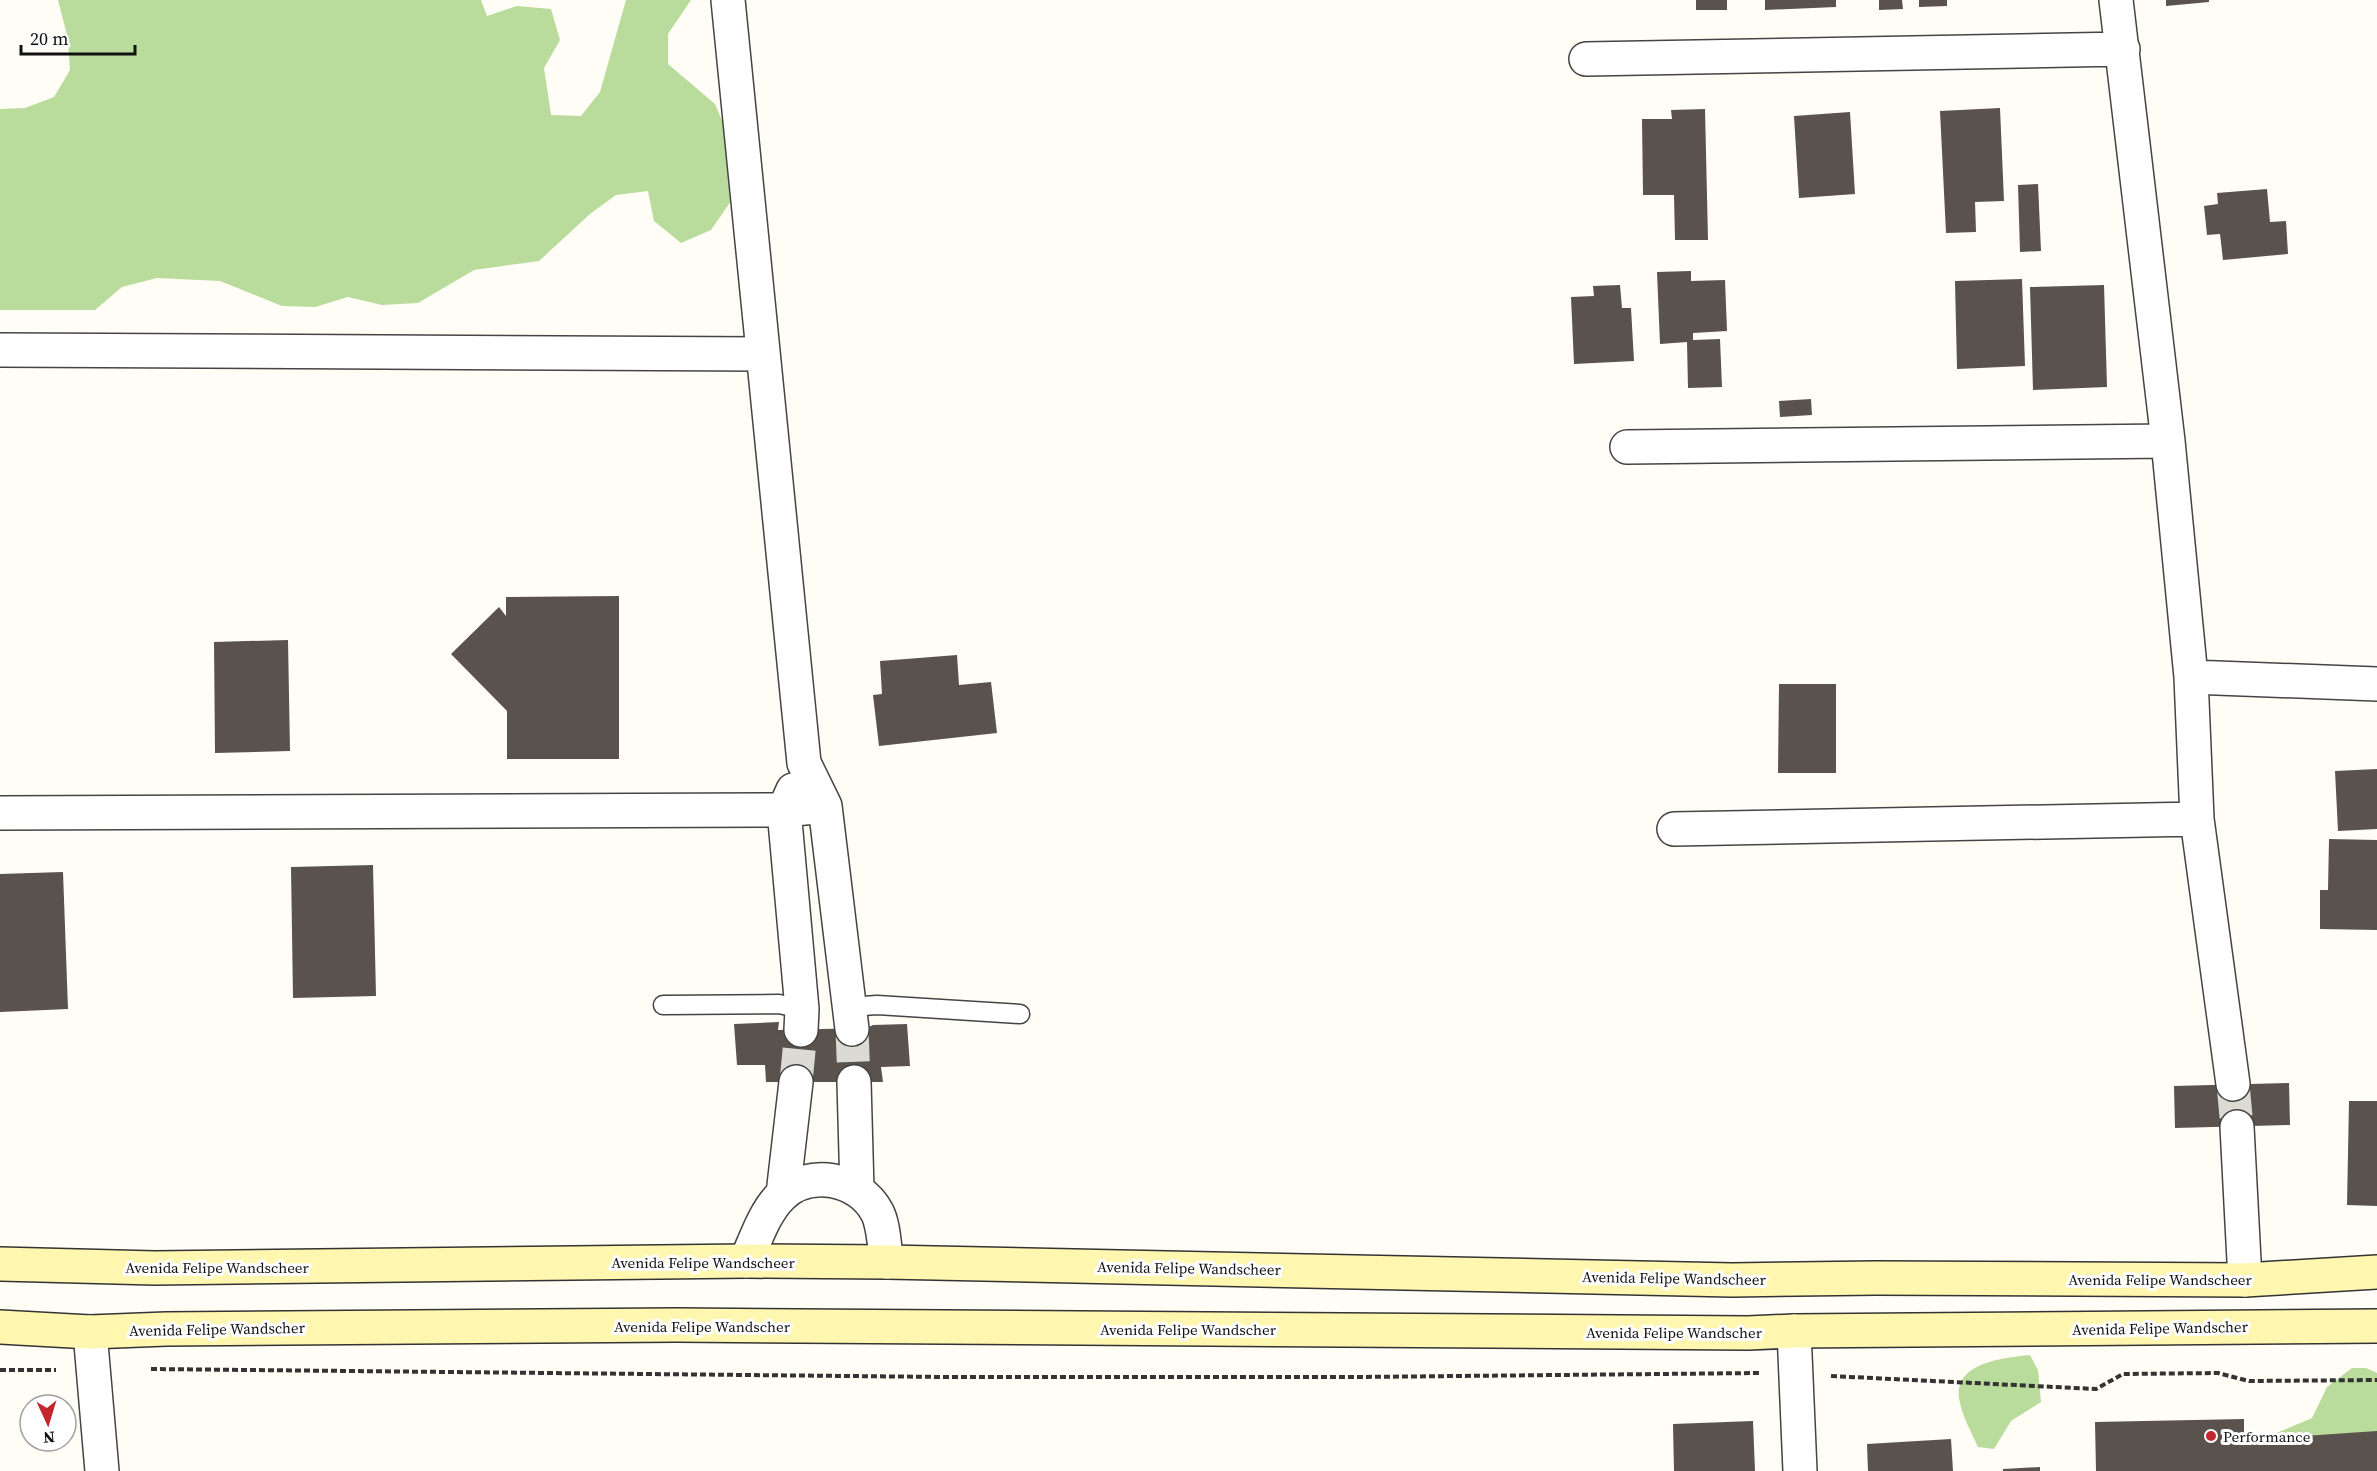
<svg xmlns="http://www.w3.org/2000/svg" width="2377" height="1471" font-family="'Source Serif 4',serif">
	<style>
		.forest { fill: #b9dc9c }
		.building { fill: #5a524d }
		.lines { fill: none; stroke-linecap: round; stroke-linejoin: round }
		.street-tunnel { stroke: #dbdad3; stroke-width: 33; stroke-dasharray: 33 16; stroke-linecap: butt }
		.lane-casing { stroke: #444; stroke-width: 21 }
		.street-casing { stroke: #444; stroke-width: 36 }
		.secondary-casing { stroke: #333; stroke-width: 36 }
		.path { stroke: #333; stroke-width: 4; stroke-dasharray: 6 3; stroke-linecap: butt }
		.lane { stroke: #fff; stroke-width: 18 }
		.street { stroke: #fff; stroke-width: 33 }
		.secondary { stroke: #fff6b0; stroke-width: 33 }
		.poi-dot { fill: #c4262e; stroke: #fff; stroke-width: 2 }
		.labels { text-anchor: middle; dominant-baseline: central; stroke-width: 6; stroke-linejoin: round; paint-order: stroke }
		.street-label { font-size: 15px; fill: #111; stroke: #fff }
		.poi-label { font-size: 15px; fill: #111; stroke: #fff; text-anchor: start }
	</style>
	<rect width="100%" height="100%" fill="#fffdf5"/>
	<!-- forest -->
	<path class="forest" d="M58,0H481L487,16L517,6L551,9L560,40L544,68L551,115L581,116L600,92L626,0H691L668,34V64L715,104L728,135L731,201L711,230L681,243L654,221L648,191L616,195L590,214L539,261L474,270L418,303L382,305L348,297L315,307L282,306L220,281L157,278L122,287L95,310H0V109L25,108L54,97L70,70L68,39Z
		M2030,1355L2038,1370L2041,1402L2011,1421L1994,1449L1978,1447C1972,1433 1963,1418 1960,1403C1950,1363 2002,1358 2030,1355Z
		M2352,1368H2366L2377,1373V1466L2366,1471H2231L2247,1440L2279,1432L2312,1418L2327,1387Z"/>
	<!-- building -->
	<path class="building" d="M1696,0H1727V10H1696Z
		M1765,0H1836V7L1765,10Z
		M1879,0H1902L1903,9L1879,10Z
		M1919,0H1947V6L1919,7Z
		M2166,0H2209V2L2166,6Z
		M2000,108L2004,201L1975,202L1976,232L1946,233L1940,111Z
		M1705,109L1708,240H1675L1674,195H1643L1642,119H1672L1671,110Z
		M1850,112L1855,194L1799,198L1794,116Z
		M2038,184L2041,251L2020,252L2018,185Z
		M2267,189L2270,222L2286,221L2288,254L2223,260L2220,234L2207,235L2204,206L2218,204L2217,193Z
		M1691,271V281L1725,280L1727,331L1693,333V340L1720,339L1722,387L1688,388L1687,342L1660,344L1657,272Z
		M2022,279L2025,366L1957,369L1955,281Z
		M1620,285L1622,308H1631L1634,361L1574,364L1571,297L1594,296L1593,286Z
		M2104,285L2107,387L2033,390L2030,287Z
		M1811,399L1812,415L1780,417L1779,401Z
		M619,596V759H507V711L451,654L499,607L506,616V597Z
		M288,640L290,751L215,753L214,642Z
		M957,655L959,685L991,682L997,733L879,746L873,695L882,694L880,661Z
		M1779,684H1836V773H1778Z
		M2377,769V829L2338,831L2335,771Z
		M2329,839L2377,840V930L2320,929V890H2328Z
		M373,865L376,996L293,998L291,867Z
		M63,872L68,1009L0,1012V874Z
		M779,1022L778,1030L867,1028L873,1025L907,1024L910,1066L881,1067L883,1082H766L765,1065H737L734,1024Z
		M2289,1083L2290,1125L2175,1128L2174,1086Z
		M2349,1101H2377V1206L2347,1205Z
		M2244,1419V1440L2377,1431V1471H2096L2095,1422Z
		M1753,1421L1755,1471H1674L1673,1424Z
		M1951,1439L1953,1471H1868L1867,1444Z
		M2040,1467V1471H2003V1469Z"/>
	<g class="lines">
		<!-- street-tunnel -->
		<path class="street-tunnel" d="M852,1029L854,1082
			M796,1082L801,1030
			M2233,1084L2237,1127"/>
		<!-- lane casing -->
		<g class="lane-casing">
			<path id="lane" d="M663,1005L779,1004L802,1009
				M849,1007L877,1005L1020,1014"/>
		</g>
		<!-- street casing -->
		<g class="street-casing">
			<path id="street" d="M728,0L804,763L825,806L852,1029
				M2116,0L2168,441L2191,677L2197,819L2233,1084
				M1586,59L2123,49
				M0,350L763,354
				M1627,447L2168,441
				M2191,677L2377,684
				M793,790L784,810L802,1009L801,1030
				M0,813L784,810L825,806
				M1674,829L2197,819
				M854,1082L857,1190
				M2237,1127L2245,1280
				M783,1194L796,1082
				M746,1261C756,1239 764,1213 781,1196C809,1168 859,1178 877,1212C884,1225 884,1247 887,1262
				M1794,1331L1800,1471
				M90,1332L102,1471"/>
		</g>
		<!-- secondary casing -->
		<g class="secondary-casing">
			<path id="secondary" d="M0,1264L155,1268L746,1261L887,1262L1732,1280L1876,1278L2245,1280L2377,1272
				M0,1327L90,1332L166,1329L677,1325L1748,1333L1794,1331L2377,1326"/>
		</g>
		<!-- path -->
		<path class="path" d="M151,1369L946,1377H1357L1760,1373
			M0,1370H56
			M1831,1376L2096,1389L2123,1374L2218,1373L2249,1381L2377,1380"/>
		<!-- lane -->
		<use href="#lane" class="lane"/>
		<!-- street -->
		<use href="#street" class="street"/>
		<!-- secondary -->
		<use href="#secondary" class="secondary"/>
	</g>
	<!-- markers -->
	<circle class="poi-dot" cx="2211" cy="1436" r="6"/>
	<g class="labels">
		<!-- street labels -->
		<g class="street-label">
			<text x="703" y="1262">Avenida Felipe Wandscheer</text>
			<text x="217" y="1267">Avenida Felipe Wandscheer</text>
			<text transform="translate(1189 1268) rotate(1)">Avenida Felipe Wandscheer</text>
			<text transform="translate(1674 1278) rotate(1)">Avenida Felipe Wandscheer</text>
			<text x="2160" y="1279">Avenida Felipe Wandscheer</text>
			<text x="702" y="1326">Avenida Felipe Wandscher</text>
			<text transform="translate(2160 1328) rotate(-1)">Avenida Felipe Wandscher</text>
			<text transform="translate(217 1329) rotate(-1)">Avenida Felipe Wandscher</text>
			<text x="1188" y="1329">Avenida Felipe Wandscher</text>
			<text x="1674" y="1332">Avenida Felipe Wandscher</text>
		</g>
		<!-- poi labels -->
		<g class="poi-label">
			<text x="2223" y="1436">Performance</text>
		</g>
	</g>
	<!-- north arrow -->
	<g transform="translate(48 1423) rotate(176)"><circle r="28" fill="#ffffff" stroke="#a0a0a0" stroke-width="1.5"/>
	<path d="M0-4.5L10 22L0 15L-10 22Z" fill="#c4262e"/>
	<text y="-9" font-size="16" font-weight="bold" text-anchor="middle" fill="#111111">N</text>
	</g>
	<!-- scale -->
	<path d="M21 45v9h114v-9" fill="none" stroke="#111111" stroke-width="3"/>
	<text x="30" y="45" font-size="18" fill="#111111" stroke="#ffffff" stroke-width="4.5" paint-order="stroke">20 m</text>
</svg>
